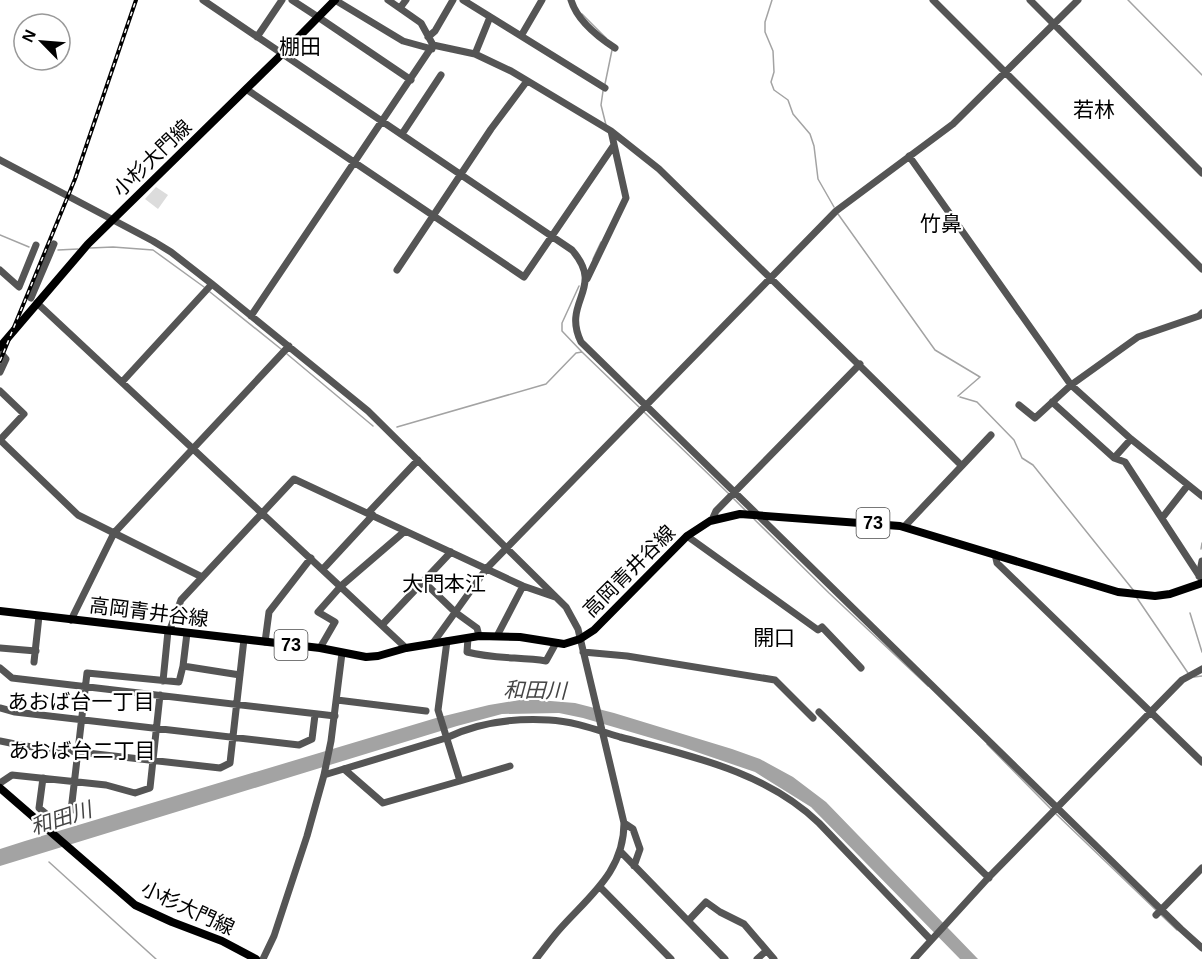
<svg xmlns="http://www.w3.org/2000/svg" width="1202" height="959" font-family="Arial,'Noto Sans JP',sans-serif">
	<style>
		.green { fill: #dcdcdc }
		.water { fill: #a3a3a3 }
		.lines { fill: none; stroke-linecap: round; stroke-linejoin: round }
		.stream { stroke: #a3a3a3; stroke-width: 1.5 }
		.minor { stroke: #555; stroke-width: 7 }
		.major { stroke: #000; stroke-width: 8 }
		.rail-casing { stroke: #000; stroke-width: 4 }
		.rail { stroke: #fff; stroke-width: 1.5; stroke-dasharray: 4.5; stroke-linecap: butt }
		.labels { text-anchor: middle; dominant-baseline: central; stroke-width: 4.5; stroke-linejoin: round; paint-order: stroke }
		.shield { fill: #fff; stroke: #4c4c4c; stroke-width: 1.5 }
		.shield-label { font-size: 18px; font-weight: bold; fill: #000 }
		.street-label { font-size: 20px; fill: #000; stroke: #fff }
		.neighbourhood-label { font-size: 21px; fill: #000; stroke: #fff }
		.water-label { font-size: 21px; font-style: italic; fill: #444; stroke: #fff }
	</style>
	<rect width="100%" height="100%" fill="#fff"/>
	<!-- green -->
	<path class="green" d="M156,187L168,195L158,209L145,199Z"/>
	<!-- water -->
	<path class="water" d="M526,699L575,703L614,713L732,749L760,759L793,777L826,802L978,959H960L811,807L755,772L682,747L583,718L559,713L502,714L457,726L0,866V849L25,841L436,718L489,705Z"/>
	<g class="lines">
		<!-- stream -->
		<path class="stream" d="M772,0L765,22V32L773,51L774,72L771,82L774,90L788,100L793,114L810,134L814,146L818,179L834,207
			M1128,0L1202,75
			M582,14L606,38
			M605,84L612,50
			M603,91L601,105L606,125
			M838,214L935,350L980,377L958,396
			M0,235L29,247
			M90,248L113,247L153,250L204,287
			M58,250L78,249
			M593,259L601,242
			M579,286L562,323V331L582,352
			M210,292L281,349
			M287,354L373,426
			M960,397L977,402L1014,440L1022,458L1033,465L1134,591
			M644,412L729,494
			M397,427L546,384L576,353L582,352L639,407
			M733,498L746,511
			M754,519L829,593L928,686
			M1201,549L1202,543
			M1137,598L1188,673
			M1190,613L1202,652
			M1194,677L1202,676
			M987,744L1051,809
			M1054,812L1157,911
			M49,862L156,959
			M1160,914L1177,930"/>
		<!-- minor -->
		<path class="minor" d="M203,0L572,250C606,289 561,301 581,342L1181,929L1202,948
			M292,0L318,17
			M335,0L403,41L432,49
			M388,0L421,23L433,45L475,54L511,71L611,131L659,169L961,465
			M463,0L605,88
			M571,0C577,20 598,37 615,48
			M933,0L1202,269
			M1030,0L1202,173
			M400,8L406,0
			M318,17L411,80
			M521,36L542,0
			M257,37L282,0
			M428,37L435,31L453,0
			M475,54L490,17
			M246,89L524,277L614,145
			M402,134L441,75
			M909,156L1071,385L1131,439L1202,496
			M0,160L153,241L171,252L212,284L368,411L566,607L578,629L624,823C624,872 589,896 559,930C551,939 544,949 536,959
			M0,270L19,287L36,245
			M397,270L491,129L527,81
			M587,279L626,198L611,131
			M31,298L54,244
			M37,303L406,648
			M251,316L433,45
			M0,352L6,359L0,372
			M122,382L212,284
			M0,391L24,414L0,440
			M1052,402L1114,458L1125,462L1202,580
			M1019,405L1035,418L1071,385L1138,337L1199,316L1202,313
			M0,440L78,515L202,577
			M1114,458L1131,439
			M368,513L418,460
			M1162,518L1188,485
			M712,520L716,511L860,364
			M904,527L991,435
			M687,536L818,630L822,627L861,668
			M995,554L997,563L1202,762
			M323,569L373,515
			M1199,576L1202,561
			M423,581L455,612L477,628L479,636
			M71,620L114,533L289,346
			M382,625L451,552
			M169,632L181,600L294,479L523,586L555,597
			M187,633L183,666L240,675
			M497,636L523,586
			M468,638L467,652C493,659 520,657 546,661L556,643
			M265,642L269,612L311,558
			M433,643L487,568L836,211L953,124L1078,0
			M0,648L36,651
			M320,648L335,622L318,612L341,586L405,531
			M583,652L627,656L775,680L813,718
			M34,662L39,616
			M0,668L12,678L335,716
			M163,681L168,631
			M337,700L426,711
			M0,708L15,712L299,745L312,739L315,715
			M819,712L989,878
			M0,741L25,746L220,768L230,763L244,639
			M344,769L383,803L460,781L438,710L447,641
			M324,775L446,738C477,723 514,718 549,720C573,721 597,730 620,737C690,756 765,771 819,823L930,939
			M43,778L39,808L51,818L71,811L87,673L179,682L183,666
			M460,781L510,766
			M0,783L12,775L106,785L135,793L150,788L160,695
			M624,823L633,829L640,849L634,866
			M621,852L725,959
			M601,888L671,959
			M1156,915L1202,868
			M688,921L706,902L720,912L744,924L774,959
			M263,959L274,936L307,836L324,775L331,741L342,653
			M757,959L766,951
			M914,959L989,877L1182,680L1202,669"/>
		<!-- major -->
		<path class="major" d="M0,347L88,244L282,54L335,0
			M0,611L320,648L366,657L378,656L406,648L479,636L520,637L564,644L580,639L594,630L687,536L710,521L740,514L900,526L1118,592L1155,596L1170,594L1202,583
			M0,788L135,905L172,922L222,941L256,959"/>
		<!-- rail casing -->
		<g class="rail-casing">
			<path id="rail" d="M0,361L75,179L136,0"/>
		</g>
		<!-- rail -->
		<use href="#rail" class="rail"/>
	</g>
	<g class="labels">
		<!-- shield labels -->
		<g class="shield">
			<rect x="856.5" y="508" width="33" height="30" rx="4.5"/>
			<rect x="274.5" y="630" width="33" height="30" rx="4.5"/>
		</g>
		<g class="shield-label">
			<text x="873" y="523">73</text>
			<text x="291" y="645">73</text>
		</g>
		<!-- street labels -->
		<g class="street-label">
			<text transform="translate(152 158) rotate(-44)">小杉大門線</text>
			<text transform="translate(629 571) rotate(-45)">高岡青井谷線</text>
			<text transform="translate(149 612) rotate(7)">高岡青井谷線</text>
			<text transform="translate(188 908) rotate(25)">小杉大門線</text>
		</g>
		<!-- neighbourhood labels -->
		<g class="neighbourhood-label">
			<text x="300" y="46">棚田</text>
			<text x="1094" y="109">若林</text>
			<text x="941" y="223">竹鼻</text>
			<text x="444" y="583">大門本江</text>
			<text x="774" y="637">開口</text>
			<text x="81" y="701">あおば台一丁目</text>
			<text x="82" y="750">あおば台二丁目</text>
		</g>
		<!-- water labels -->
		<g class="water-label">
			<text transform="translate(535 690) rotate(1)">和田川</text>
			<text transform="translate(61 818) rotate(-18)">和田川</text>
		</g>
	</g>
	<!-- north arrow -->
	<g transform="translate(42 42) rotate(295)"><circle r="28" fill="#ffffff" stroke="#999999" stroke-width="1.5"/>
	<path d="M0-4.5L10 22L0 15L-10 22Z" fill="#000000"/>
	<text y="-9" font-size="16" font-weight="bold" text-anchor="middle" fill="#000000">N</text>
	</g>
</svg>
